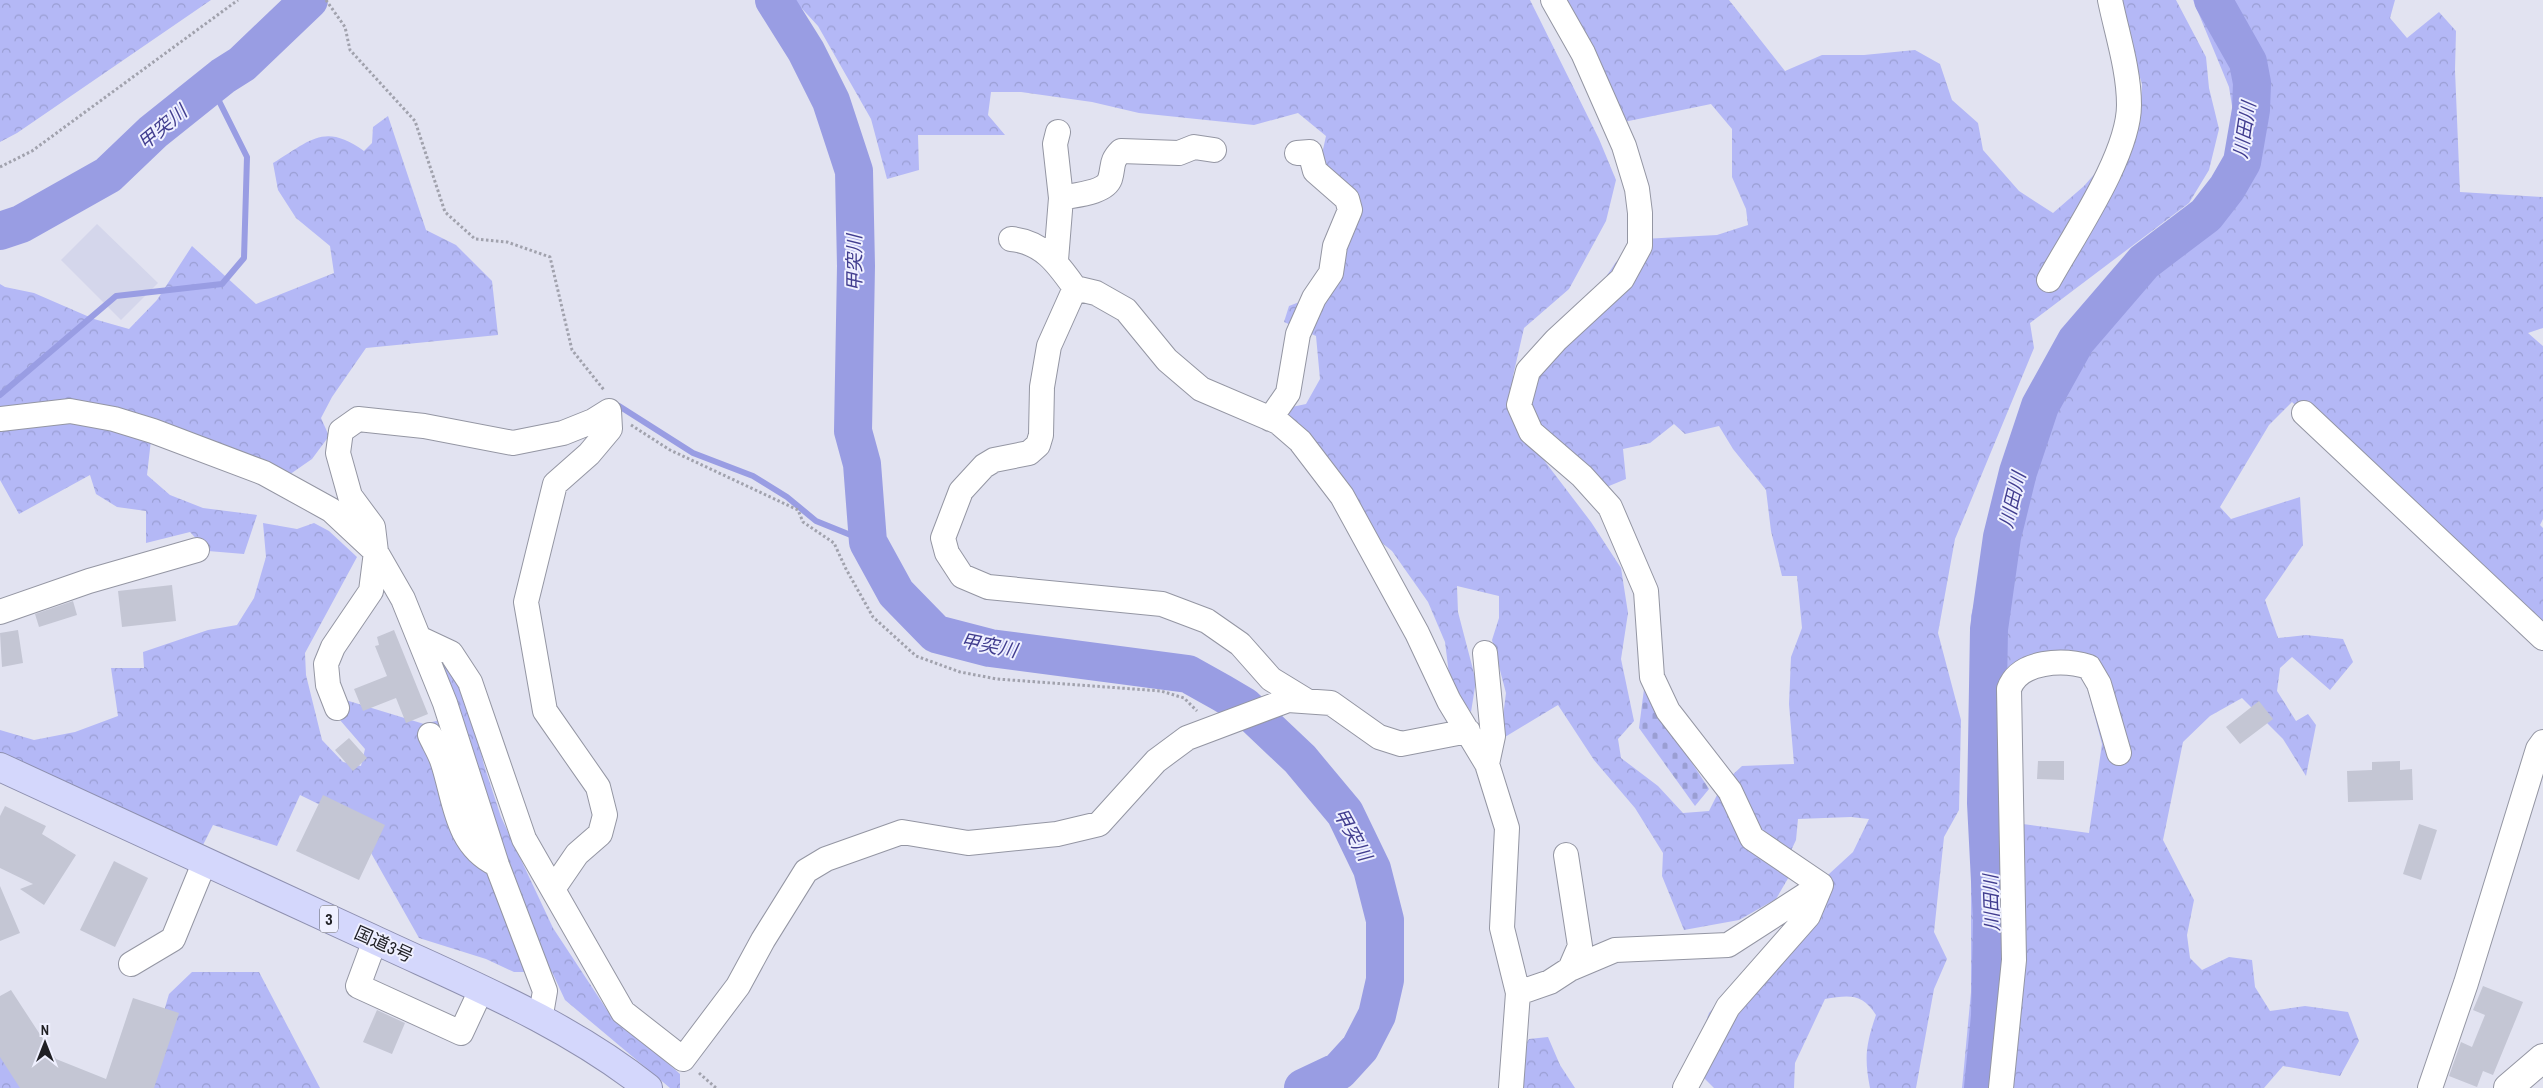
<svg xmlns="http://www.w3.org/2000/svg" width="2543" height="1088" font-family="'Archivo Narrow','Noto Sans JP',sans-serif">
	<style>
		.built { fill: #d4d6eb }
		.forest { fill: url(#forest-crowns) }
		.cemetery { fill: url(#cemetery-stones) }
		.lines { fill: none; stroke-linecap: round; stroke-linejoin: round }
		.stream { stroke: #999de3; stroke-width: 6 }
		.river { stroke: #999de3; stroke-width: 38 }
		.building { fill: #c4c6d4 }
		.minor-casing { stroke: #9496a3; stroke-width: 26 }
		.secondary-casing { stroke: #9496a3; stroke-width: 30 }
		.trunk-casing { stroke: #8e90b0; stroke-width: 30 }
		.path { stroke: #a1a2ad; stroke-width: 3; stroke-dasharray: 2.5 2.5; stroke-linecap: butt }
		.minor { stroke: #fff; stroke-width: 24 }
		.secondary { stroke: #fff; stroke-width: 28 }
		.trunk { stroke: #d4d7fc; stroke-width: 28 }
		.labels { text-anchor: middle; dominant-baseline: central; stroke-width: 4; stroke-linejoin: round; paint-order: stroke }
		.shield { fill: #eff0ff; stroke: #5d5e66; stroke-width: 1 }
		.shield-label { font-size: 16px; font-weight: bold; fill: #1f1f24 }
		.street-label { font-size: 18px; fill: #1f1f24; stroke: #eff0ff }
		.water-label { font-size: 19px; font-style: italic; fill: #413d8f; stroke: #eff0ff }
	</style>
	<defs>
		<pattern id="forest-crowns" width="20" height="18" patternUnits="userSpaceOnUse" patternTransform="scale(1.25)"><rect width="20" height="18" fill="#b4b8f6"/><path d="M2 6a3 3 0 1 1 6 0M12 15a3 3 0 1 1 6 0" fill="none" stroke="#9a9ed3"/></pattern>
		<pattern id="cemetery-stones" width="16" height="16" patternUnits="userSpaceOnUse" patternTransform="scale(1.25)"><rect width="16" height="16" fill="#b4b8f6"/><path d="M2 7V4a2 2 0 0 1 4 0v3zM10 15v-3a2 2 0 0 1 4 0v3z" fill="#9a9ed3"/></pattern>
	</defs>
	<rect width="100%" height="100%" fill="#e2e3f1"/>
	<!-- built -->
	<path class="built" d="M97,224L158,283L121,320L61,260Z"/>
	<!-- forest -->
	<path class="forest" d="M0,0H211L17,133L0,142Z
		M794,0H1530L1599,139L1616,180L1606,221L1569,289L1524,328L1513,376L1514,421L1591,522L1621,568L1628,613L1621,659L1634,721L1618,739L1621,758L1658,786L1683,813L1709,811L1721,787L1790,875L1776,899L1739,920L1684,930L1662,876L1663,853L1635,808L1594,760L1558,705L1500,740L1506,693L1492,640L1499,618V596L1457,586L1458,612L1476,681L1471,712L1450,682L1445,642L1428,602L1392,551L1341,510L1273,411L1306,404L1320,379L1316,336L1284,322L1289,306L1307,299L1318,277L1327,234L1347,202L1320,163L1326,136L1298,113L1254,125L1139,113L1092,102L1021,92H991L988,115L1005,135H918L919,170L887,179L871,119L818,26Z
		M1561,0H1729L1785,71L1822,55H1864L1915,50L1940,64L1952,100L1978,123L1983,150L2019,191L2053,213L2084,186L2140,122L2142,84L2133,55L2105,0H2176L2206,57L2209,88L2219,129L2209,170L2189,203L2030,323L2034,348L1955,539L1938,633L1961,720L1959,810L1944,837L1934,932L1947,959L1934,989L1916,1088H1870C1864,1058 1866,1044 1876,1015C1862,993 1849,995 1825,999L1795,1063L1794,1088H1714L1691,1065L1709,1013L1829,874L1853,852L1869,819L1851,817L1798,819L1796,840L1788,857L1754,824L1728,779L1742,766L1794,764L1789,704L1791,657L1802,628L1797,576H1782L1771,531L1766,490L1733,449L1719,426L1685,434L1674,424L1650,443L1623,449L1626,479L1592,493L1535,420L1530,392L1536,368L1568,333L1616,262L1643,239L1717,235L1748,225L1746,209L1732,177V129L1711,104L1614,124Z
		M2193,0H2395L2390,18L2407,38L2439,12L2456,31L2455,70L2460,192L2543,197V328L2528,333L2543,346V519L2540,525L2543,528V640L2292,402L2269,425L2220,507L2231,519L2300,497L2303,545L2265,600L2278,638L2306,635L2343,639L2353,662L2330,690L2292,657L2280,668L2277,691L2296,721L2308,714L2316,725L2306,776L2283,739L2242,698L2210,716L2183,742L2163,840L2194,900L2187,935L2190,958L2202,970L2229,957L2252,960L2255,987L2270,1011L2305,1006L2348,1012L2359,1041L2340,1076L2283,1066L2264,1088H1962L1971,992V843L2001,821L2089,833L2102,744L2087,687L2071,664L1974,674L1971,616L1983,569L2037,456L2055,353L2065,330L2211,192L2225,163L2236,131L2229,87Z
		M388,116L426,230L456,245L492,281L498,335L366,348L332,397L321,418L329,436L312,459L286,477L151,440L147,475L170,495L203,508L257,515L244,554L208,551L190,532L146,543V511L117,507L96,494L90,475L19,514L0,480V284L5,287L34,293L94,319L129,329L157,300L192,246L256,304L334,273L330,246L296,218L278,190L273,163C310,141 324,122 364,151L372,143L373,127Z
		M263,523L297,529L314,523L329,531L357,557L305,653L306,675L322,740L343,762L361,766L365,749L333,712L339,698L424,724L440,720L415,653L452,663L472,714L484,765L501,817L553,928L607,1010L680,1074V1088H670L565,1000L552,972H514L486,959L419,938L353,821L300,795L277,846L213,825L202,847L0,752V730L34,740L75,732L118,716L111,668H144L143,652L208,630L237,625L254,598L266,557Z
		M192,972H259L320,1088H142L169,994Z
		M1548,1037L1560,1065L1575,1088H1498L1529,1039Z
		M0,1053L46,1088H0Z"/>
	<!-- cemetery -->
	<path class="cemetery" d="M1644,689L1709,789L1695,806L1639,728Z"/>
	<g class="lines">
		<!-- stream -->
		<path class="stream" d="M0,395L116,296L222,284L244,258L247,157L211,85
			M619,406L693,453L753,476L787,497L816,521L868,542"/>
		<!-- river -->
		<path class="river" d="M774,0L806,51L831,101L854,171L856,266L853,431L862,464L868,542L896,593L936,634L990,648L1188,674L1222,693L1244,706L1300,759L1345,813L1372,869L1385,920V980L1377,1015L1360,1048L1339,1071L1303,1088
			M0,231L21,224L108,175L153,132L223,76L242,64L309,0
			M1983,1088L1990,1016L1992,920L1986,803L1989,629L2002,537L2018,472L2040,406L2076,341L2144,262L2206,215L2227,188L2242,162L2251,110L2252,83L2248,62L2213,0"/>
	</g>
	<!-- building -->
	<path class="building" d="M172,585L176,621L122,627L118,591Z
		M73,601L77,615L39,627L35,614Z
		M18,630L23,663L2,667L0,633Z
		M394,630L428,714L406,723L396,698L363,711L354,689L387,676L375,646L379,645L377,637Z
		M2259,701L2273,719L2240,744L2226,727Z
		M349,738L367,758L353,771L335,750Z
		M2038,761H2064V780L2037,779Z
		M2400,761V770L2412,769L2413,800L2348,802L2347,771L2372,770V762Z
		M323,795L385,825L359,880L296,851Z
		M5,806L46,826L42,834L76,855L44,905L20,889L33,884L0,868V816Z
		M2419,824L2437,830L2421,880L2403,874Z
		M114,861L148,878L115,947L80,930Z
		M0,886L20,933L0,941Z
		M2483,986L2523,1002L2493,1075L2483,1071L2477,1087L2449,1076L2461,1042L2472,1047L2485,1015L2473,1010Z
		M11,990L56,1059L106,1079L133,998L179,1013L154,1088H20L0,1057V996Z
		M377,1010L405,1023L392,1054L363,1042Z"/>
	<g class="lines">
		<!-- minor casing -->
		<g class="minor-casing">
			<path id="minor" d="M1553,0L1583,53L1624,146L1637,189L1640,213V246L1622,279L1556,340L1528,371L1519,405L1531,432L1582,476L1610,507L1646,591L1652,677L1668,711L1730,791L1752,838L1821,885L1808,916L1728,1007L1685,1088
				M1061,198C1074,195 1105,193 1110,179C1114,166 1110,162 1121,151L1179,153L1194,147L1214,150
				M1011,239C1043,242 1058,264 1075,288
				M1056,260L1061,198L1055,144L1058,132
				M2049,280C2074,235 2129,155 2129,105C2129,70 2117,34 2110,0
				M2304,413L2543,638
				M0,419L70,411L114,419L153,431L264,473L331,510L376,552L403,599L445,703L497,865L545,991L540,1020
				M1270,419L1288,393L1298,334L1314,298L1331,273L1335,246L1350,210L1347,199L1315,171L1310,152L1297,153
				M0,612L89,581L197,550
				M419,638L451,653L470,682L524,839L623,1012L683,1059L738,986L763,940L806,871L826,859L902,832L968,843L1057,834L1099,824L1156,761L1187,738L1288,700L1331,703L1379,737L1401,744L1468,731
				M1485,653L1493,736L1487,764
				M1307,701L1271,679L1240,644L1207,621L1162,604L988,587L962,576L947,553L943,538L961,491L984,466L994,460L1029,453L1038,445L1041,435L1042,387L1049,346L1075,288L1096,293L1126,310L1167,360L1201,389L1278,422L1300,441L1342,496L1417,633L1449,701L1487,764L1507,828L1502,928L1518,993L1511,1088
				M337,708L328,685L326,664L333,647L371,591L376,552L373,527L350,496L338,453L341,431L358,419L424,426L513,443L563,433L593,421L609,411L610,429L589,454L555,484L526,602L545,711L598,787L605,815L600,834L577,854L553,889
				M430,735C434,744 440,753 443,763C455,800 456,845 496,864
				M375,940L358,986L461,1033L481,990
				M131,964L173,939L205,861
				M1570,969L1615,950L1728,945L1821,885
				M1518,993L1550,982L1570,969L1580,946L1566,855
				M2001,1088L2014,960L2009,689C2019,660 2064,659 2089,667L2099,684L2119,753
				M2430,1088L2466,983L2538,749L2543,742"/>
		</g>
		<!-- secondary casing -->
		<g class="secondary-casing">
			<path id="secondary" d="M2508,1088L2543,1058"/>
		</g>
		<!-- trunk casing -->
		<g class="trunk-casing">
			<path id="trunk" d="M0,767C125,824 249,882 373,939C467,983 567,1023 648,1088"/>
		</g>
		<!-- path -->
		<path class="path" d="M326,0L345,27L350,50L415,121L445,212L475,239L507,242L550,257L572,350L604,390
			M0,167L32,151L238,0
			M631,425L670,450L798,510L803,522L834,543L846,569L873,617L916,656L960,672L997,679L1161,691L1184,698L1197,711
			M699,1073L716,1088"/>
		<!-- minor -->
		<use href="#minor" class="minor"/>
		<!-- secondary -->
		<use href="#secondary" class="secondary"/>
		<!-- trunk -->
		<use href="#trunk" class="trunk"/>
	</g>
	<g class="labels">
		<!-- shield labels -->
		<rect class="shield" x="320" y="905.5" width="18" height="27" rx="4"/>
		<g class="shield-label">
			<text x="329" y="919">3</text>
		</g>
		<!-- street labels -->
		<g class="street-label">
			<text transform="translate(384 944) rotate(24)">国道3号</text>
		</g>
		<!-- water labels -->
		<g class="water-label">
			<text transform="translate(162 127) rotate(-40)">甲突川</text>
			<text transform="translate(2244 130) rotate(-81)">川田川</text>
			<text transform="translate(854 263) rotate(-90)">甲突川</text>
			<text transform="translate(2012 500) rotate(-76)">川田川</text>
			<text transform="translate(989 645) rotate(11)">甲突川</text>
			<text transform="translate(1353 834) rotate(61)">甲突川</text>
			<text transform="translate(1991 903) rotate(-92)">川田川</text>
		</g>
	</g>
	<!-- north arrow -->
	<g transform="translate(45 1043)" stroke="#eff0ff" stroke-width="4" paint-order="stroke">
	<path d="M0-4L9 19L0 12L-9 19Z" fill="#1f1f24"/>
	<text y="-8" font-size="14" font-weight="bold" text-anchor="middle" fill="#1f1f24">N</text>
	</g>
</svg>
